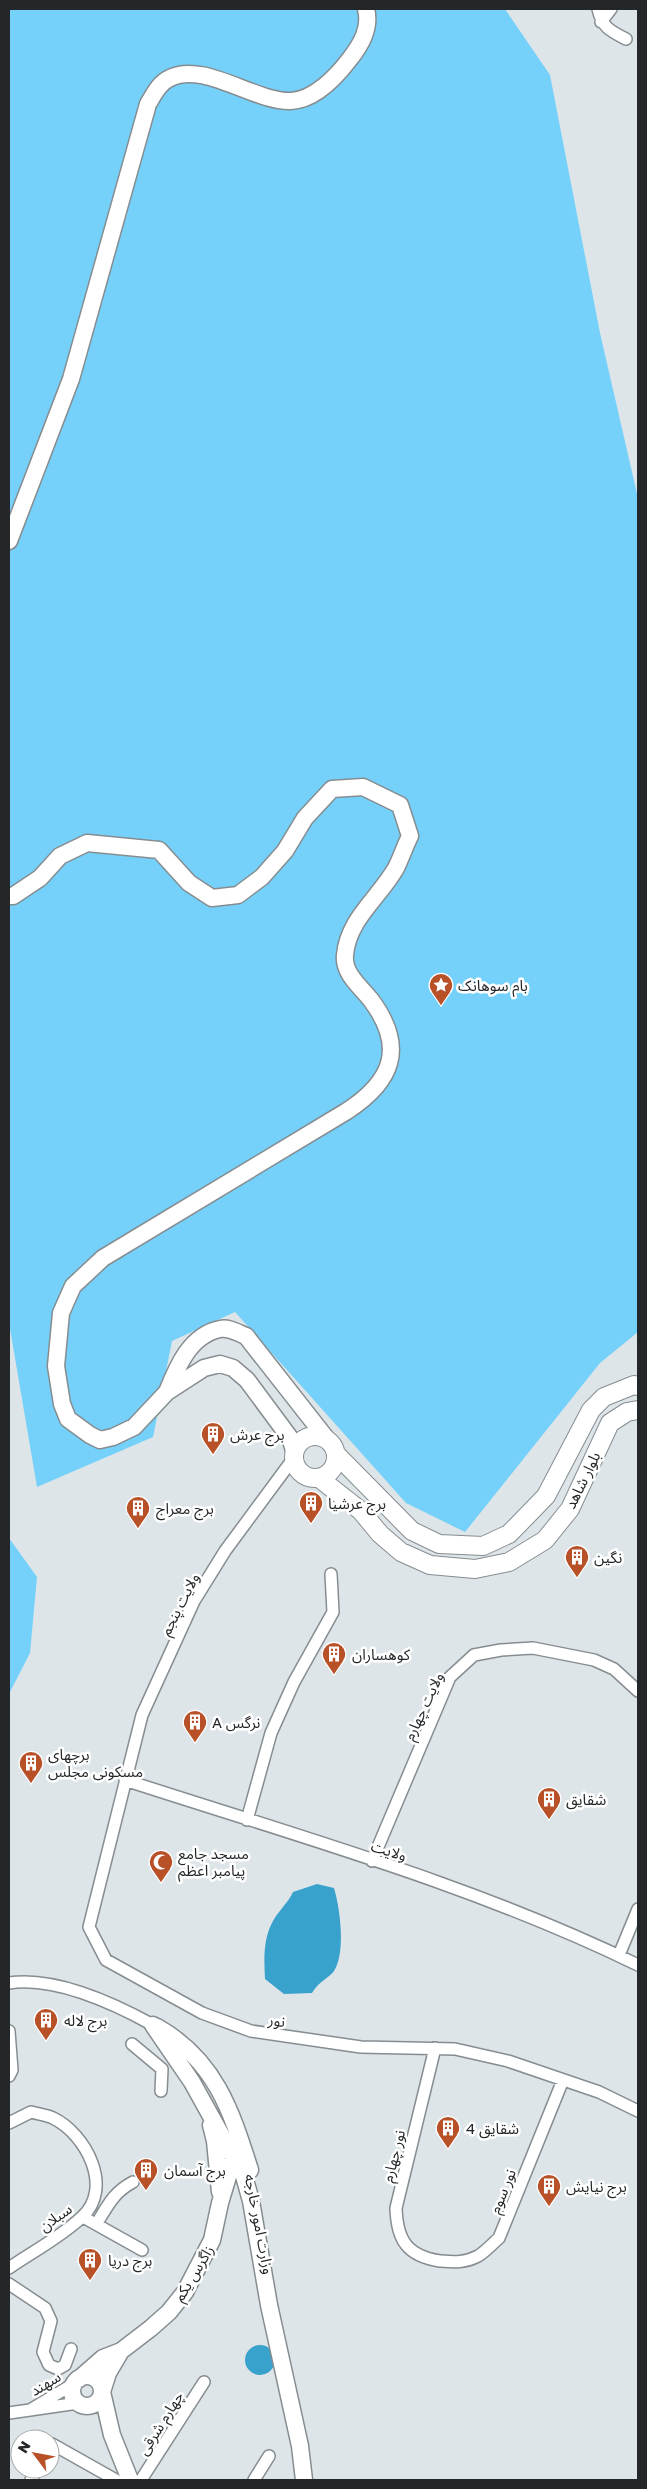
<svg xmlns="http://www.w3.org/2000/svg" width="647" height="2489" font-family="'Golos Text','Noto Sans Arabic',sans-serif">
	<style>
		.green { fill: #75d1fa }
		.water { fill: #39a2cc }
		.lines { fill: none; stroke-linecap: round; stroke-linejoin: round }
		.minor-casing { stroke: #868d91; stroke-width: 14 }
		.secondary-casing { stroke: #868d91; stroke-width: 19 }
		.primary-casing { stroke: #868d91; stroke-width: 20 }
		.minor { stroke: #fff; stroke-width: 11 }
		.secondary { stroke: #fff; stroke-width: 16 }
		.primary { stroke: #fff; stroke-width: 18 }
		.labels { text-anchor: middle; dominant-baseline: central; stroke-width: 5; stroke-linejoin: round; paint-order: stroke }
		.poi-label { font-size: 15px; fill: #242729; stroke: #fff; text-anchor: start }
		.street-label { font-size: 15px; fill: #242729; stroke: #fff }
	</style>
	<rect width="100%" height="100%" fill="#dde5e9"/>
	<!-- green -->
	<path class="green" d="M9,9H505L550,75L600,333L638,498V1332L600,1363L465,1532L406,1503L235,1312L172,1341L153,1437L37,1487L9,1323Z
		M9,1538L37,1577L30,1653L9,1694Z"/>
	<!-- water -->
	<path class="water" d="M317,1884L334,1888C340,1908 346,1952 334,1971C330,1977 318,1982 312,1993L284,1994L265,1979C264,1959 263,1939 273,1921C279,1910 288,1903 293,1892Z
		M245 2360a15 15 0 1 1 30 0a15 15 0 1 1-30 0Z"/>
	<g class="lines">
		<!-- minor casing -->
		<g class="minor-casing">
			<path id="minor" d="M598,9C602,27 610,31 626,39
				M601,22L611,9
				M293,1459L225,1551L194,1601L142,1715L89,1927L106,1960L202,2013L251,2031L361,2047L455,2049L508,2061L599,2092L638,2111
				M125,1780C297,1836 474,1885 638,1965
				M247,1820L271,1733L294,1682L333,1612L331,1574
				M372,1861L450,1677L474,1655L501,1650L533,1648L594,1660L614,1669L638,1691
				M619,1955L638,1909
				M9,1983C55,1976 113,2003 153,2025
				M9,2031L12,2070L9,2076
				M132,2044L162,2069L161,2091
				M435,2048L396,2208C397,2240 407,2256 440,2261C454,2262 465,2263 478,2256C485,2252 492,2244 499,2238L563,2080
				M9,2123L31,2112C38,2114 47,2115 53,2118C86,2134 114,2188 82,2217C61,2237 32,2252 9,2268
				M83,2217L142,2250
				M97,2223C108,2205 114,2192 133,2182
				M9,2284L45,2308L51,2321L43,2352L49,2365L58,2369L65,2365L71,2349
				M75,2383L30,2410L78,2403
				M9,2413L30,2410
				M50,2448L52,2444L116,2480
				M31,2480L37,2469
				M141,2480L204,2382
				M254,2480L269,2456"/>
		</g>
		<!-- secondary casing -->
		<g class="secondary-casing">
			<path id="secondary" d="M9,541L71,379L148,104C154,94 159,83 170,78C204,61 254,102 291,101C314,100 336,77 349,60C361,45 371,28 366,9
				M9,896H13L40,878L60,856L87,843L159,850L189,883L212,898L238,895L262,877L285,851L305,818L332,789L363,787L400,805L410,836C405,846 401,858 396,868C379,898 348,919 345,955C343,974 361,987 371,1000C406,1047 393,1081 347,1111L103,1258L73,1286L61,1313L56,1366L62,1404L68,1419L90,1435L100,1440L113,1437L134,1427L167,1392L204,1368L220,1364L233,1368L247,1380L290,1438L294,1450
				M167,1392C177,1367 190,1335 220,1329C229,1327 238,1333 246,1336L326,1438
				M153,2025L192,2082L244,2176L251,2201L269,2305L300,2446L304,2480
				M157,2027C215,2060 231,2110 250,2170
				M211,2125L215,2141L220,2192
				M121,2351L108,2373L102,2392L112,2435L130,2480
				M72 2391a15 15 0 1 1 30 0a15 15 0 1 1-30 0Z
				M79,2379L103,2358L121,2351L151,2328L169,2312L185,2292L212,2240L220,2203L235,2153"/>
		</g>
		<!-- primary casing -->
		<g class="primary-casing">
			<path id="primary" d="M294 1457a21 21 0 1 1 42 0a21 21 0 1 1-42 0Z
				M336,1454L412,1531L439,1544L483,1546L509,1534L546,1496L591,1410L604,1397L634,1385L638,1386
				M319,1478L361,1511L380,1534L401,1552L430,1565L475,1569L509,1562L545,1540L570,1509L610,1423L627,1412L638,1410"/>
		</g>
		<!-- minor -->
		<use href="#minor" class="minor"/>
		<!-- secondary -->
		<use href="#secondary" class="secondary"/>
		<!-- primary -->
		<use href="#primary" class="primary"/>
	</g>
	<!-- icons -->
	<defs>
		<g id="sight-pin" transform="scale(1.25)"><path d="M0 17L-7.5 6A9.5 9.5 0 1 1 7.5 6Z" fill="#b85128" stroke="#fff"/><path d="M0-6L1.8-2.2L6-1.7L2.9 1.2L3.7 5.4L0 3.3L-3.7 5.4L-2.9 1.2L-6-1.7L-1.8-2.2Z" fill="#fff"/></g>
		<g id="building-pin" transform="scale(1.25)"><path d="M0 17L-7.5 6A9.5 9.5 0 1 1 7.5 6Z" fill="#b85128" stroke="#fff"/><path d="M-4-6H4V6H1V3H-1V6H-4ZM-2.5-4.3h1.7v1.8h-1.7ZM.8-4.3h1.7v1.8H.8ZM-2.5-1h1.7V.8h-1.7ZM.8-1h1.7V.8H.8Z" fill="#fff"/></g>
		<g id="mosque-pin" transform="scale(1.25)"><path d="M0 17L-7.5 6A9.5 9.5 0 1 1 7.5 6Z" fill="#b85128" stroke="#fff"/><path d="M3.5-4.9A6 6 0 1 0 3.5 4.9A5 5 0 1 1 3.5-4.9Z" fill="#fff"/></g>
	</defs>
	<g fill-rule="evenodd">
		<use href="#sight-pin" x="441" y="985"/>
		<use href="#building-pin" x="213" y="1434"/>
		<use href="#building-pin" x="311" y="1503"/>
		<use href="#building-pin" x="138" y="1508"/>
		<use href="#building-pin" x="577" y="1557"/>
		<use href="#building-pin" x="334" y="1654"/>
		<use href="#building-pin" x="195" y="1722"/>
		<use href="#building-pin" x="31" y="1763"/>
		<use href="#building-pin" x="549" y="1799"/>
		<use href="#mosque-pin" x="161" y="1862"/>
		<use href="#building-pin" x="46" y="2020"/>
		<use href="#building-pin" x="448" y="2128"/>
		<use href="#building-pin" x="146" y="2170"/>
		<use href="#building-pin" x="549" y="2186"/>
		<use href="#building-pin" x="90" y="2260"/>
	</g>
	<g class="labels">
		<!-- poi labels -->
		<g class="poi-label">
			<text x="458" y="985">بام سوهانک</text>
			<text x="230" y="1434">برج عرش</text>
			<text x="328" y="1503">برج عرشیا</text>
			<text x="156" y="1508">برج معراج</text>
			<text x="594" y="1557">نگین</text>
			<text x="352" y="1654">کوهساران</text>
			<text x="212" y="1722">A نرگس</text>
			<text x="48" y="1754">برچهای<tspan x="48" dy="17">مسکونی مجلس</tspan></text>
			<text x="566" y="1799">شقایق</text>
			<text x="178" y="1853">مسجد جامع<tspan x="178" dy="17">پیامبر اعظم</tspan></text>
			<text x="64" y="2020">برج لاله</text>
			<text x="466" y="2128">شقایق 4</text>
			<text x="164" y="2170">برج آسمان</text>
			<text x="566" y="2186">برج نیایش</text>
			<text x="108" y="2260">برج دریا</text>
		</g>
		<!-- street labels -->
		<g class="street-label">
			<text transform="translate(582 1480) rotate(-64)">بلوار شاهد</text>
			<text transform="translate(179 1604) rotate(-63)">ولایت پنجم</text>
			<text transform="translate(423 1706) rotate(-65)">ولایت چهارم</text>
			<text transform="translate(389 1850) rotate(17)">ولایت</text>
			<text transform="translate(277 2020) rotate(9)">نور</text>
			<text transform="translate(393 2156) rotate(-76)">نور چهارم</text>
			<text transform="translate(502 2191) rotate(-68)">نور سوم</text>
			<text transform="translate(55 2217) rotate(-36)">سبلان</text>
			<text transform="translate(260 2224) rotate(79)">وزارت امور خارجه</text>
			<text transform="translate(193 2273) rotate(-59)">زاگرس یکم</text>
			<text transform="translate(45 2383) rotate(-31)">سهند</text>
			<text transform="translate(160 2423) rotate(-58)">چهارم شرقی</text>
		</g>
	</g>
	<!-- border -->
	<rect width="647" height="2489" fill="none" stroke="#242729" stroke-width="20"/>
	<!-- north arrow -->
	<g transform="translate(35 2454) rotate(302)"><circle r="24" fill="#ffffff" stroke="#a7a9a9"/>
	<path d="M0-4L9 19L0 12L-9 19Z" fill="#b85128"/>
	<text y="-8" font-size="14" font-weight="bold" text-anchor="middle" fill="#242729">N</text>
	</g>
</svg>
